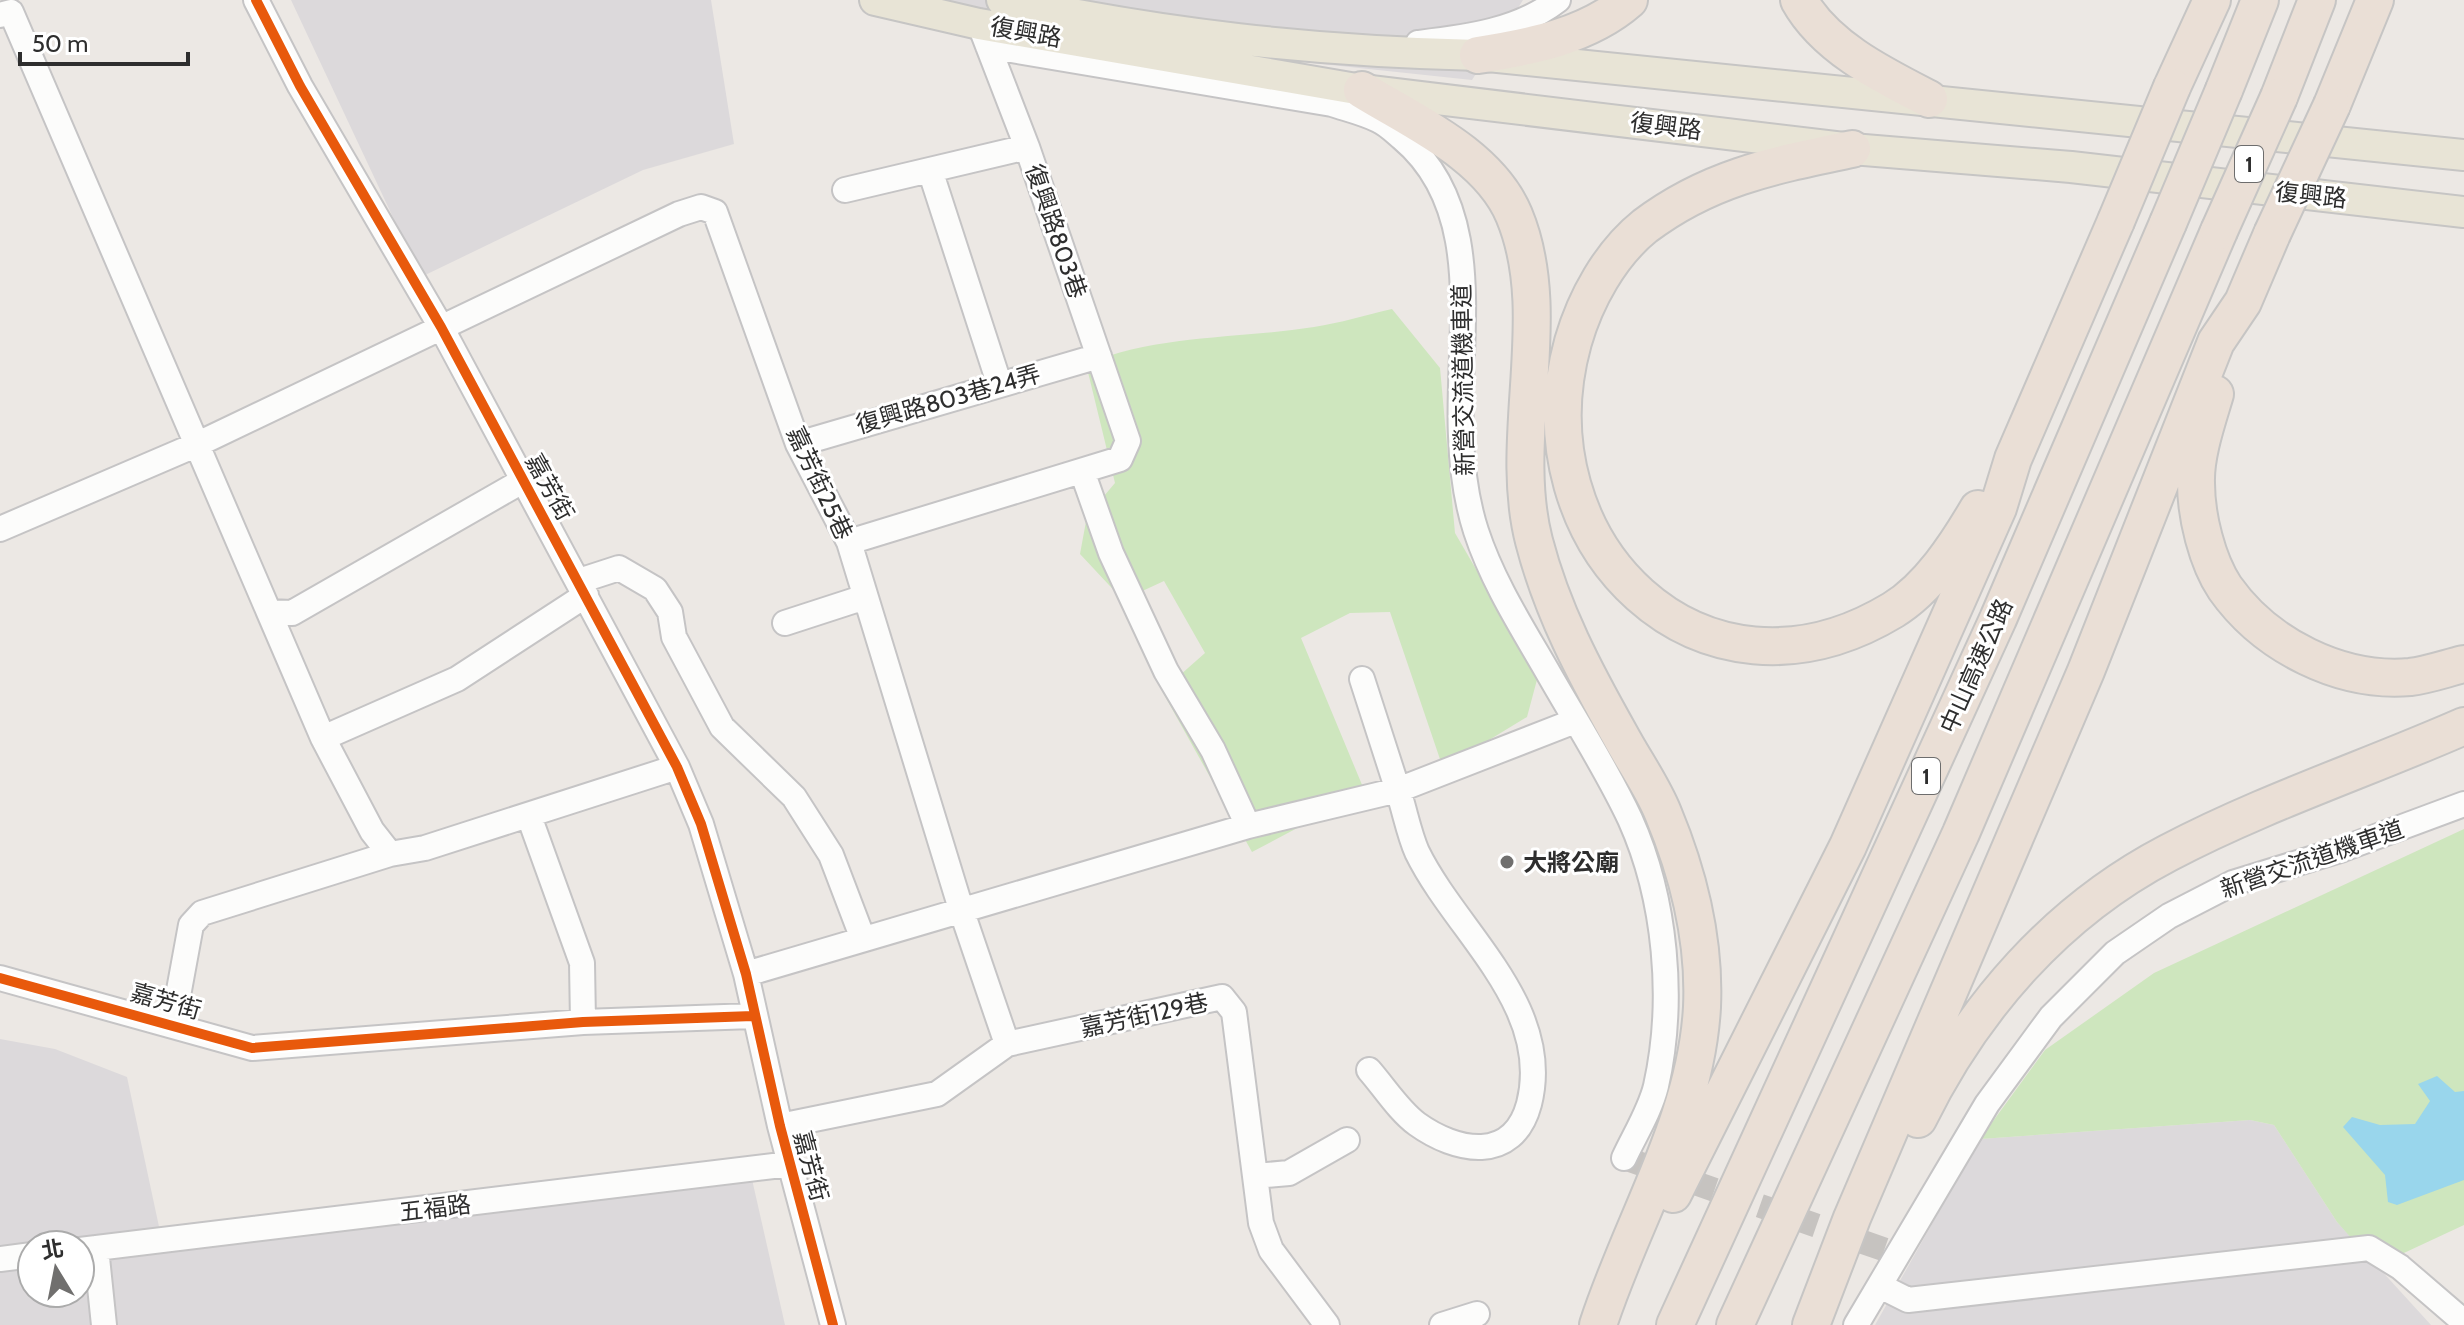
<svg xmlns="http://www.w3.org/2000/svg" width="2464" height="1325" font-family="Cabin,'Noto Sans TC',sans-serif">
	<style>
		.industrial { fill: #dcd9db; fill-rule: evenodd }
		.green { fill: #cee6be }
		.water { fill: #99d6ec }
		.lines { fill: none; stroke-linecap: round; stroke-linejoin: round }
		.minor-tunnel { stroke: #c6c3c0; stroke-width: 24; stroke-dasharray: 24 12; stroke-linecap: butt }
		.minor-casing { stroke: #c5c4c5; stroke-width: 28 }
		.major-casing { stroke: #c6c5c4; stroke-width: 34 }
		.highway-casing { stroke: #c6c5c4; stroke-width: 40 }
		.minor { stroke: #fcfcfb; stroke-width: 24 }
		.major { stroke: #e8e4d6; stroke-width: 30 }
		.highway { stroke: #eadfd6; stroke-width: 36 }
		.highway-bridge-casing { stroke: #c6c5c4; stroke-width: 40; stroke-linecap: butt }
		.highway-bridge { stroke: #eadfd6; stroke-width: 36 }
		.cycleway-casing { stroke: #fff; stroke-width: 15 }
		.cycleway { stroke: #e8590c; stroke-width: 10 }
		.poi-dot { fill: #706f6e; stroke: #fff; stroke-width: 3 }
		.labels { text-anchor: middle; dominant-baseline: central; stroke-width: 6; stroke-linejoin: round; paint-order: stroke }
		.shield { fill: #fff; stroke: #6d6d6d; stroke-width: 2 }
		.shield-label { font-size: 22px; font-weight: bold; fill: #2e2e2e }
		.street-label { font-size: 24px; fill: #2e2e2e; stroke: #fff }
		.poi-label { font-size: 24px; font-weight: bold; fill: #2e2e2e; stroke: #fff; text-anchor: start }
	</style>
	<rect width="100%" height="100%" fill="#ece8e4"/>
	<!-- industrial -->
	<path class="industrial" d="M291,0H711L734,144L643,170L421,277Z
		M924,0H1523L1472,80L1209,52Z
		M0,1039L55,1049L127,1077L161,1236L751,1175L785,1325H0ZM32,1245H80V1293H32Z
		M2250,1120L2274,1125L2337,1222L2431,1325H1875L1980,1139Z"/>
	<!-- green -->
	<path class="green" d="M1392,309L1440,368L1455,533L1538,676L1527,717L1443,768L1390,612L1350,613L1301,638L1365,792L1252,852L1162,691L1205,653L1164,581L1123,600L1080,554L1087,516L1115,483L1086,364C1159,334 1238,339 1314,327C1340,323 1366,315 1392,309Z
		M2464,829V1225L2376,1266L2337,1222L2274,1125L2250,1120L1980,1139L2045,1050L2154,973Z"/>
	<!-- water -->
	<path class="water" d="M2437,1076L2455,1092L2464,1091V1180L2397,1205L2388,1202L2385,1175L2343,1127L2352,1117L2380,1125L2415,1124L2430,1101L2418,1084Z"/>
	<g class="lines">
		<!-- minor-tunnel -->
		<path class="minor-tunnel" d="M1624,1158L1900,1255"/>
		<!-- minor casing -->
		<g class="minor-casing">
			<path id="minor" d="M256,0L300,86L441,327L677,767L701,824L746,974L780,1126L833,1325
				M0,15L11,12L323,738L372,831L390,854
				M1418,43C1467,37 1518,31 1558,0
				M988,46L1332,104C1347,109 1364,113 1378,120C1387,124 1395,132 1402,138C1489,211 1456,338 1461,436C1462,469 1466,500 1476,531C1493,583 1523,629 1550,676C1577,723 1607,770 1630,819C1666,899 1675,1001 1656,1086C1650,1111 1634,1136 1624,1158
				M930,170L999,383
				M845,190L1027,147
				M798,444L1099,356
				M1082,471L1111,553L1166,671L1213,750L1248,826
				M0,529L198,444L679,214L701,207L715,212L798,444L849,542L961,909L1007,1044
				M849,542L1120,459L1128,441L1027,147L983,33
				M579,581L619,568L655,589L670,612L674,637L722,727L794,797L831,855L863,939
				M269,612L292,613L524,480
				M785,623L865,597
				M1362,679C1375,719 1388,760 1401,800C1406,817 1410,836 1417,852C1456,932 1554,1006 1529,1104C1513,1164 1456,1152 1417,1124C1399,1111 1384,1087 1369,1070
				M323,738L457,679L586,595
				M529,816L582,963L583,1022
				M746,974L1248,826L1398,790L1575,721
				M0,978L252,1048L583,1022L753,1016
				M173,1023L191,925L202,913L390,854L425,848L677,767
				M780,1126L937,1094L1007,1044L1222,997L1234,1012L1261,1223L1271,1250L1327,1325
				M1255,1176L1289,1173L1347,1140
				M96,1248L104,1325
				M80,1250L790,1164
				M0,1259L32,1255
				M1880,1286L1908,1300L2369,1248L2400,1267L2464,1322
				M1442,1325L1477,1314
				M1856,1325L1987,1104L2051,1017L2115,953L2169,916L2233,883L2343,849L2464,804"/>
		</g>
		<!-- major casing -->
		<g class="major-casing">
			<path id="major" d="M875,0L979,24L1362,90L1852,149L2071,167L2464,212
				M1002,0C1166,35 1311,51 1478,55L2464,155"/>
		</g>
		<!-- highway casing -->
		<g class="highway-casing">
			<path id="highway" d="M1799,0C1825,47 1882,75 1929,99
				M1478,55C1530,47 1588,36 1629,0
				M2172,87L2212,0
				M1362,90C1414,122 1489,155 1514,215C1556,315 1507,437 1534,541C1552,611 1585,673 1620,735C1634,761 1652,786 1663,813C1688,873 1705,941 1702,1007C1696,1119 1632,1220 1598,1325
				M2224,90L2260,0
				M2279,97L2317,0
				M2332,105L2375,0
				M1852,149C1775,165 1710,177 1645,226C1610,254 1585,300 1573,342C1517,543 1701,726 1893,610C1929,588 1957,545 1978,509
				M2215,394C2207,421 2195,455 2196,483C2196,516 2207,561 2225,588C2266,646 2341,683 2410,677C2428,675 2447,668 2464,664
				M1918,1119C1973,1007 2057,911 2168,853C2263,803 2366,769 2464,726
				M1673,1194L1848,846L1998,508L2013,459L2116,221
				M1675,1325L1998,619L2168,223
				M1735,1325L1961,833L2219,231
				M1811,1325L1852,1218L2086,671L2216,342L2243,302L2272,234"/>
		</g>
		<!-- minor -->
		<use href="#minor" class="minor"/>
		<!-- major -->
		<use href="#major" class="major"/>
		<!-- highway -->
		<use href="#highway" class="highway"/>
		<!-- highway-bridge casing -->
		<g class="highway-bridge-casing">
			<path id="highway-bridge" d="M2116,221L2172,87
				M2168,223L2224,90
				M2219,231L2279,97
				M2272,234L2332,105"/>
		</g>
		<!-- highway-bridge -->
		<use href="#highway-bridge" class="highway-bridge"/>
		<!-- cycleway casing -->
		<g class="cycleway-casing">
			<path id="cycleway" d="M256,0L300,86L441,327L677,767L701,824L746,974L780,1126L833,1325
				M0,978L252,1048L583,1022L753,1016"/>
		</g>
		<!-- cycleway -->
		<use href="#cycleway" class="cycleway"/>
	</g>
	<!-- markers -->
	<circle class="poi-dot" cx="1507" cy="862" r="8"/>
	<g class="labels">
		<!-- shield labels -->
		<g class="shield">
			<rect x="2235" y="146" width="28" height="36" rx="6"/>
			<rect x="1912" y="758" width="28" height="36" rx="6"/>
		</g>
		<g class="shield-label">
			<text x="2249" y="164">1</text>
			<text x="1926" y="776">1</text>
		</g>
		<!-- street labels -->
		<g class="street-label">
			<text transform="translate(1026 32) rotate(10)">復興路</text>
			<text transform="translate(1666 126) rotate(7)">復興路</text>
			<text transform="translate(2311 195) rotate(6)">復興路</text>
			<text transform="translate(1056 231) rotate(71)">復興路803巷</text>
			<text transform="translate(1463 380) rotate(-91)">新營交流道機車道</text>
			<text transform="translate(948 399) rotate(-16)">復興路803巷24弄</text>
			<text transform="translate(820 483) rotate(65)">嘉芳街25巷</text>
			<text transform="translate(550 487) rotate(61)">嘉芳街</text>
			<text transform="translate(1976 666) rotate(-66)">中山高速公路</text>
			<text transform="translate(2312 859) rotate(-19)">新營交流道機車道</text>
			<text transform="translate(166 1001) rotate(16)">嘉芳街</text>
			<text transform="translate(1144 1015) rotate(-12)">嘉芳街129巷</text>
			<text transform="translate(811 1166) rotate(75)">嘉芳街</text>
			<text transform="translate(435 1208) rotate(-7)">五福路</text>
		</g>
		<!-- poi labels -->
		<g class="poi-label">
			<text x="1523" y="862">大將公廟</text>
		</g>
	</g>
	<!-- north arrow -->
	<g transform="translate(56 1269) rotate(350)"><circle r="38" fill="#ffffff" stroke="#ababab" stroke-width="2"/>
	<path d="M0-6L14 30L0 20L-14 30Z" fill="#706f6e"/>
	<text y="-12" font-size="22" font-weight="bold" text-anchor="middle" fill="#2e2e2e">北</text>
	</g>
	<!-- scale -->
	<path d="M20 52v12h168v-12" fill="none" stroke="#2e2e2e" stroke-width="4"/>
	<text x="32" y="52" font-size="24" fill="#2e2e2e" stroke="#ffffff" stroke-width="6" paint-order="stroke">50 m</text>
</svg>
